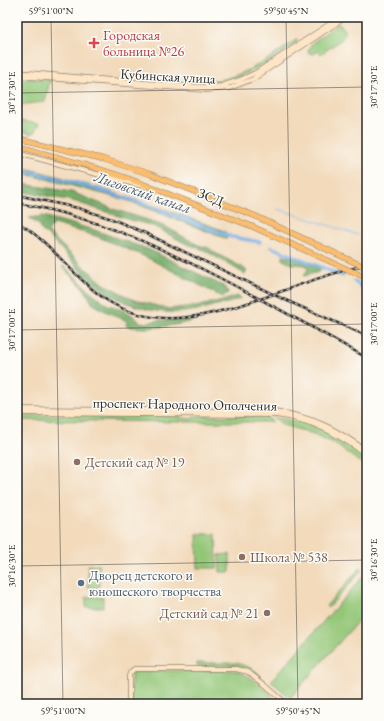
<svg xmlns="http://www.w3.org/2000/svg" width="384" height="721" font-family="'EB Garamond',serif">
	<style>
		.green { fill: #93c677; stroke: #5f7851 }
		.forest { fill: #76ab68; stroke: #506b4a }
		.lines { fill: none; stroke-linecap: round; stroke-linejoin: round }
		.stream { stroke: #77aee6; stroke-width: 1 }
		.canal { stroke: #77aee6; stroke-width: 3.5 }
		.secondary-casing { stroke: #8e8273; stroke-width: 5.5 }
		.highway-casing { stroke: #8e8273; stroke-width: 6 }
		.secondary { stroke: #fde5c5; stroke-width: 4 }
		.highway { stroke: #fbbd6e; stroke-width: 5 }
		.rail-casing { stroke: #2b2b2b; stroke-width: 2.5 }
		.rail { stroke: #fdfcf7; stroke-width: 1; stroke-dasharray: 3; stroke-linecap: butt }
		.highway-bridge-casing { stroke: #8e8273; stroke-width: 6; stroke-linecap: butt }
		.highway-bridge { stroke: #fbbd6e; stroke-width: 5 }
		.ticks { fill: none; stroke: #2b2b2b; stroke-width: 1; stroke-opacity: 0.45 }
		.health-dot { fill: #e0444e; stroke: #fdfcf7; stroke-width: 1.5 }
		.education-dot { fill: #8d6e63; stroke: #fdfcf7; stroke-width: 1.5 }
		.service-dot { fill: #5c6f8a; stroke: #fdfcf7; stroke-width: 1.5 }
		.labels { text-anchor: middle; dominant-baseline: central; stroke-width: 3; stroke-linejoin: round; paint-order: stroke }
		.health-label { font-size: 14px; fill: #be3a42; stroke: #fdfcf7; text-anchor: start }
		.street-label { font-size: 14px; fill: #2b2b2b; stroke: #fdfcf7 }
		.education-label { font-size: 14px; fill: #785e54; stroke: #fdfcf7; text-anchor: start }
		.service-label { font-size: 14px; fill: #4e5e75; stroke: #fdfcf7; text-anchor: start }
		.water-label { font-size: 15px; font-style: italic; fill: #46596c; stroke: #fdfcf7 }
		.neatline { fill: none; stroke: #2b2b2b; stroke-width: 1.5 }
		.ticks-label { font-size: 10px; text-anchor: middle; fill: #2b2b2b }
	</style>
	<rect width="100%" height="100%" fill="#fdfcf7"/>
	<filter id="ink" filterUnits="userSpaceOnUse"><feTurbulence type="fractalNoise" baseFrequency=".025" numOctaves="2"/><feDisplacementMap in="SourceGraphic" scale="8" xChannelSelector="R" yChannelSelector="G"/><feConvolveMatrix kernelMatrix="1 2 1 2 8 2 1 2 1" color-interpolation-filters="sRGB"/></filter>
	<filter id="wash" filterUnits="userSpaceOnUse"><feTurbulence type="fractalNoise" baseFrequency=".012" numOctaves="4" result="noise"/><feDisplacementMap in="SourceGraphic" scale="16" xChannelSelector="R" yChannelSelector="G"/><feGaussianBlur stdDeviation="0.9" result="paint"/><feColorMatrix in="noise" values="0 0 0 0 0 0 0 0 0 0 0 0 0 0 0 0 0 1.4 0 .05"/><feComposite in="paint" operator="in"/></filter>
	<g filter="url(#wash)">
		<rect width="100%" height="100%" fill="#f2dabb"/>
		<!-- green -->
		<path class="green" d="M338,24L342,26L345,33L342,39L321,54L319,51L313,54L309,53L308,51L312,43Z
			M296,40H298L297,43C265,64 240,83 200,84L199,82C239,81 264,62 296,40Z
			M17,78L50,80L45,102L17,105Z
			M17,120L39,124L33,134L17,130Z
			M17,415L181,416V422L17,420Z
			M193,416H263L269,418L273,422H183V418L193,419Z
			M273,417C298,421 314,425 336,437L333,443L311,433L283,425Z
			M338,438L367,458V467L335,444Z
			M197,534H216L217,568H198Z
			M230,554V572H220L219,555Z
			M88,565H99V587H88Z
			M361,567L363,569L328,608L326,606Z
			M367,572V611L290,698L271,681Z
			M86,597H103V607H86Z
			M197,663H237L251,668L261,676L259,678L249,671L237,666H197Z
			M230,670C251,672 266,691 281,704H131V673L136,671Z"/>
		<!-- forest -->
		<path class="forest" d="M17,166C84,182 149,203 214,227L224,231L230,236L226,238L219,236L129,201L43,178L17,172Z
			M17,183L72,192L116,210L154,222L168,228L198,245L209,248L215,253L242,267L247,271L245,274L204,250L187,244L153,226L131,220L73,201L36,194L17,191Z
			M43,216L94,230L150,250L223,286L226,288L228,293L222,297L146,257L96,236L53,224L48,232L82,265L104,284L134,300L169,309L209,304L210,302H219L237,296L241,298C230,304 217,304 206,308C159,321 114,304 80,271C77,267 74,263 70,259C61,248 51,238 40,229L39,224L31,220L29,218Z
			M283,256C291,256 316,264 321,270L319,272L304,276L308,269L306,265L291,264L283,260Z
			M64,266L91,292L108,305L124,310L132,315L140,322L146,323L159,320H181L199,318C187,325 137,332 126,325L127,321L105,311L92,303L85,290L62,267Z"/>
		<g class="lines">
			<!-- stream -->
			<path class="stream" d="M278,209L361,236"/>
			<!-- canal -->
			<path class="canal" d="M17,169L76,183L136,201L232,237L260,242
				M271,247L343,276
				M354,281L367,291"/>
		</g>
	</g>
	<g filter="url(#ink)">
		<g class="lines">
			<!-- secondary casing -->
			<g class="secondary-casing">
				<path id="secondary" d="M17,72L171,85L207,87L221,86L240,80L257,72L340,17
					M17,76L206,90L230,88L253,79L346,17
					M17,153L146,187
					M17,409L275,411C316,418 334,428 367,451
					M17,413L276,415C314,420 336,433 367,455
					M129,704V676L130,673L134,669H236L248,672L264,684L287,704"/>
			</g>
			<!-- highway casing -->
			<g class="highway-casing">
				<path id="highway" d="M17,138L103,159L150,174L255,216
					M17,146C64,159 112,171 158,190"/>
			</g>
			<!-- secondary -->
			<use href="#secondary" class="secondary"/>
			<!-- highway -->
			<use href="#highway" class="highway"/>
			<!-- rail casing -->
			<g class="rail-casing">
				<path id="rail" d="M365,180L367,179
					M17,195L78,208L112,219L145,233L283,299L367,336
					M17,203C89,215 154,244 218,277C268,303 318,330 367,358
					M17,222C52,242 74,279 108,301C159,332 212,315 263,298C297,286 332,272 367,265"/>
			</g>
			<!-- rail -->
			<use href="#rail" class="rail"/>
			<!-- highway-bridge casing -->
			<g class="highway-bridge-casing">
				<path id="highway-bridge" d="M158,190L251,226L367,278
					M255,216L367,268"/>
			</g>
			<!-- highway-bridge -->
			<use href="#highway-bridge" class="highway-bridge"/>
		</g>
	</g>
	<!-- ticks -->
	<path class="ticks" d="M51,17L63,704M286,17L298,704M17,93L367,87M17,330L367,324M17,566L367,560"/>
	<!-- markers -->
	<path class="health-dot" d="M92 37h4v4h4v4h-4v4h-4v-4h-4v-4h4z"/>
	<g class="education-dot">
		<circle cx="77" cy="462" r="4"/>
		<circle cx="242" cy="557" r="4"/>
		<circle cx="267" cy="613" r="4"/>
	</g>
	<circle class="service-dot" cx="81" cy="583" r="4"/>
	<g class="labels">
		<!-- health labels -->
		<g class="health-label">
			<text x="103" y="35">Городская<tspan x="103" dy="16">больница №26</tspan></text>
		</g>
		<!-- street labels -->
		<g class="street-label">
			<text transform="translate(168 76) rotate(3)">Кубинская улица</text>
			<text transform="translate(211 197) rotate(22)">ЗСД</text>
			<text transform="translate(185 404) rotate(1)">проспект Народного Ополчения</text>
		</g>
		<!-- education labels -->
		<g class="education-label">
			<text x="85" y="462">Детский сад № 19</text>
			<text x="250" y="557">Школа № 538</text>
			<text x="259" y="613" text-anchor="end">Детский сад № 21</text>
		</g>
		<!-- service labels -->
		<g class="service-label">
			<text x="89" y="575">Дворец детского и<tspan x="89" dy="16">юношеского творчества</tspan></text>
		</g>
		<!-- water labels -->
		<g class="water-label">
			<text transform="translate(143 192) rotate(19)">Лиговский канал</text>
		</g>
	</g>
	<!-- margin -->
	<rect width="384" height="721" fill="none" stroke="#fdfcf7" stroke-width="44"/>
	<rect x="22" y="22" width="340" height="677" class="neatline"/>
	<g class="ticks-label">
		<text x="51" y="14">59°51'00"N</text>
		<text x="286" y="14">59°50'45"N</text>
		<text transform="translate(373 87) rotate(-90)" y="4">30°17'30"E</text>
		<text transform="translate(11 93) rotate(-90)" y="4">30°17'30"E</text>
		<text transform="translate(373 324) rotate(-90)" y="4">30°17'00"E</text>
		<text transform="translate(11 330) rotate(-90)" y="4">30°17'00"E</text>
		<text transform="translate(373 560) rotate(-90)" y="4">30°16'30"E</text>
		<text transform="translate(11 566) rotate(-90)" y="4">30°16'30"E</text>
		<text x="63" y="714">59°51'00"N</text>
		<text x="298" y="714">59°50'45"N</text>
	</g>
</svg>
